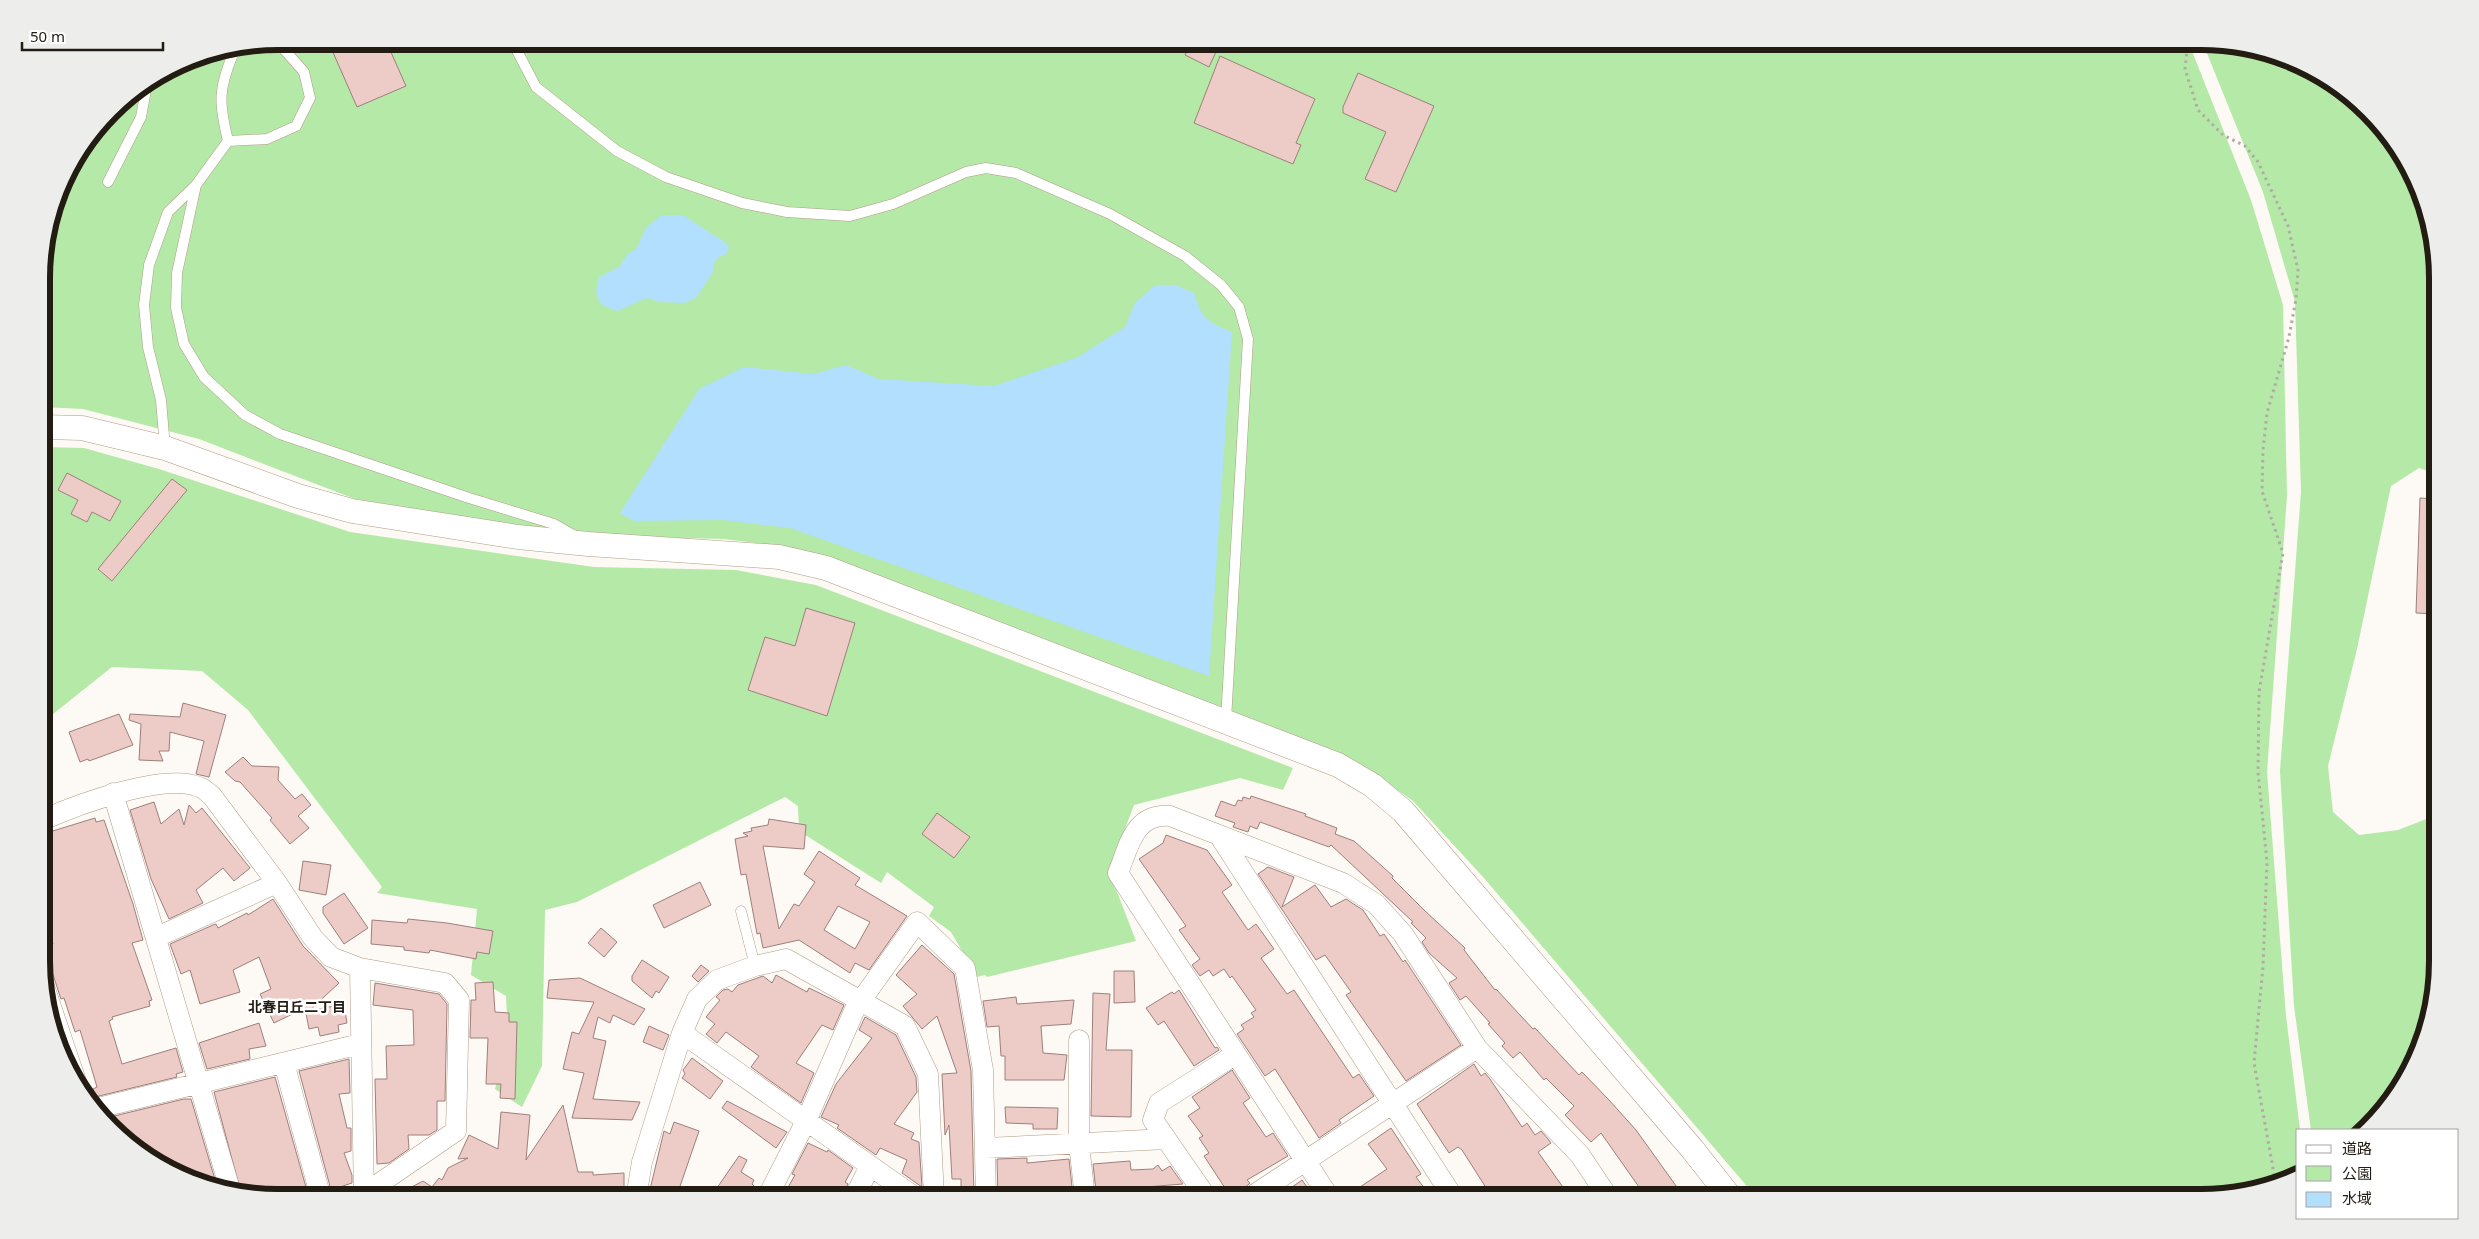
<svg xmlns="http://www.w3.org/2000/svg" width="2479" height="1239" font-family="'Noto Sans','Noto Sans JP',sans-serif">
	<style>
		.green { fill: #b5e9a7 }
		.water { fill: #b1dffd }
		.building { fill: #edcbc7; stroke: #9f7f7c; fill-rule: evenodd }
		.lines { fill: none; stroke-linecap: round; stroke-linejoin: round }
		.service-casing { stroke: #b09c86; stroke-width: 11 }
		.minor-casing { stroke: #b09c86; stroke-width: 21 }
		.tertiary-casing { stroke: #b09c86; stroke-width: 25 }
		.path { stroke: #b0aba5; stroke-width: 3; stroke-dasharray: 2.5 4; stroke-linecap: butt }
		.service { stroke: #fff; stroke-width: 10 }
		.minor { stroke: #fff; stroke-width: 20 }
		.tertiary { stroke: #fff; stroke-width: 24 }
		.labels { text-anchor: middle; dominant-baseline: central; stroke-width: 5; stroke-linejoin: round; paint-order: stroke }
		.neighbourhood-label { font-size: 14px; font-weight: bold; fill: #231c13; stroke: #fff }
		.rim { fill: none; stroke: #231c13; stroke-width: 6 }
	</style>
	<rect width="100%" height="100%" fill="#fdf9f4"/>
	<!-- green -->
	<path class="green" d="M278,41H2188L2251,200L2283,305L2287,496L2267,772L2286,1016L2300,1130H2298V1175L2278,1185L2216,1197H1753L1745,1184L1484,878L1413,801L1360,764L845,563L789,547L724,539L639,537L521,526L355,499L199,439L83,409L42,407V262L66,173L122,100L188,59Z
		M2202,41L2306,66L2357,100L2398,146L2436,247V474L2419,468L2391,486L2357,649L2328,766L2333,812L2359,835L2398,830L2429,818H2437L2438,961L2413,1066L2379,1117L2364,1130H2311L2294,1006L2280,771L2301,492L2295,302L2263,192Z
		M42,447L84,448L159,469L350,532L594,567L736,570L816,585L1293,768L1283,790L1240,778L1134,805L1109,871L1136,941L987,977L985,975L977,977L951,932L929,916L934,907L887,872L881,883L799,831L798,806L785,797L577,902L545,910L542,1066L522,1107L495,1089L508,1038L506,996L471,975L477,909L377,893L382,887L248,710L202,671L112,667L43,722Z
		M2437,683V750C2426,733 2433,703 2437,683Z"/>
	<!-- water -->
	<path class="water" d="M661,215H683L726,243L729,248L726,254L719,257L714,263L713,272L696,298L684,303L660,302L647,298L617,311L600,304L596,291L599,277L619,267L628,254L637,248L645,229Z
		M1155,285H1176L1194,293C1202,320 1207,321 1232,332L1209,676L790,528L723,520L634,521L620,513L699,389L744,367L813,374L846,365L879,379L994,386L1078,357L1125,327L1135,303Z"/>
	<!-- building -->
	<path class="building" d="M328,41H386L406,86L357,107Z
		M1192,41H1221L1209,67L1185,55Z
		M1220,56L1315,99L1296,143L1301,145L1293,164L1194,123Z
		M1358,73L1434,106L1396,192L1365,179L1386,132L1343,113V107Z
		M67,473L121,501L110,521L92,512L87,522L71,514L78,500L58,490Z
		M172,479L187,490L112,581L98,569Z
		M2420,498L2436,499L2437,614L2416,613Z
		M806,608L855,623L827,716L748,690L765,637L795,646Z
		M183,703L226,715L209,777L196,774L204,741L170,732L169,751H159L163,761L139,760L141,724L129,720L130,714L180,717Z
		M119,714L133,745L89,761L88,759L80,762L69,732Z
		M243,757L252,766L279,767L278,780L295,799L302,794L311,805L298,816L309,828L290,844L270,820L272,818L240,782L235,781L225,772Z
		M1251,796L1306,814L1305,816L1337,828L1335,834L1354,841L1393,876L1392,878L1424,910L1465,948L1464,950L1495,990L1496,989L1533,1029L1535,1028L1579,1075L1582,1072L1609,1100L1636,1130L1684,1197H1646L1601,1133L1591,1142L1565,1115L1574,1106L1546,1078L1544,1080L1520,1052L1513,1058L1502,1046L1505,1043L1488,1024L1490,1023L1466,996L1460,1000L1449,983L1457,978L1429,953L1422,942L1426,938L1411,923L1413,922L1331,845L1329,847L1260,822L1257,829L1250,826L1248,832L1233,827L1235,823L1215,816L1221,801L1235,806L1238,800L1242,801L1243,797L1250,799Z
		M154,802L161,824L179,809L184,825L189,805L196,813L202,808L250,868L234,881L223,868L196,890L203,903L169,919L151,879L130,810Z
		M937,813L970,837L954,858L922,834Z
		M95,818L96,822L104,820L133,904L143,940L132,943L152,1000L149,1001L150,1006L112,1017L113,1019L109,1021L122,1064L176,1048L183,1072L176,1074L177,1077L95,1097L93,1089L97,1087L80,1030L75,1032L64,998L61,999L44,947L53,944L43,919V834Z
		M769,819L806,825L804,849L763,846L779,929L794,904L799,906L815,882L804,874L819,851L860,878L855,885L907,916L869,970L855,963L850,973L799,940L763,948L760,933L757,934L746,874L741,875L735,839L748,836L743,833L752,831L751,828L768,825ZM838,906L870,922L855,949L824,930Z
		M1166,835L1207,850L1232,885L1222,892L1248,930L1256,924L1274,949L1261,958L1287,994L1294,990L1353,1078L1359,1074L1374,1096L1339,1120L1341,1123L1319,1138L1275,1069L1265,1076L1237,1034L1244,1029L1241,1025L1254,1017L1251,1013L1256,1010L1232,976L1230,978L1224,969L1213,976L1209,970L1200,976L1192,965L1200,959L1179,930L1186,926L1139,859L1163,843Z
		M303,861L331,865L326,895L299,890Z
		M1268,867L1294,877L1282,907L1315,885L1331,907L1346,899L1363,910L1380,936L1384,934L1403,962L1405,960L1461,1045L1406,1081L1346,995L1351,992L1325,955L1316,960L1258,874Z
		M700,882L711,905L664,928L653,905Z
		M344,893L368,928L344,944L323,913V907Z
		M273,899L303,946L339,983L309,1011L344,1004L347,1023L338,1025L339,1032L320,1036L318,1027L309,1029L305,1008L274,1023L260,994L271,989L259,957L233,970L240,992L200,1004L190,970L181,974L170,944L213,925L216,924L218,928L247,913L248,915Z
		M408,919L447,923L493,931L489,954L477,952L476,959L430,950L429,953L404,950V947L371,944L372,920L407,923Z
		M601,928L617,942L604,957L588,943Z
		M922,945L954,974L971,1071L974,1198H961V1179H952L949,1125L945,1135L942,1074L957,1073L937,1016L922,1029L903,1006L917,994L896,975Z
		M642,960L669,977L659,993L656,991L652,998L632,981V976Z
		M701,965L709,971L698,982L692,976Z
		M1114,971H1134L1135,1002L1114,1003Z
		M776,975L807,992L809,988L844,1005L833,1030L822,1025L796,1063L814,1073L801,1103L751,1067L759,1056L726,1032L717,1043L706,1034L715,1024L706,1017L720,1000L716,997L723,990L728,989L732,992L738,985L763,976L772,983Z
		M580,978L645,1009L634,1025L613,1015L610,1023L598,1017L593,1038L606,1041L593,1099L640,1102L632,1120L572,1118L584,1073L563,1069L572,1032L579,1034L594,1002L547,998L549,980Z
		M493,982L495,1012L509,1013V1022H517L515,1099L500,1098L501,1084H486L488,1038H470L471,1000H476L475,983Z
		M375,983L439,994L447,1004L445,1101H437V1130L429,1135H408L409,1149L389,1163L377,1164L375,1079H387L386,1046L414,1045L413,1010L373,1005Z
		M1179,990L1215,1048L1217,1047L1219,1050L1194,1066L1164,1021L1158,1025L1146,1008L1172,992L1174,994Z
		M1093,993L1110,994L1106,1050H1132L1131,1117L1091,1116Z
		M1016,997L1017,1004L1074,1000L1071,1024L1041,1026L1043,1053L1067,1055L1064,1080H1005V1056H1001L999,1026L987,1027L983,1001Z
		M865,1017L896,1035L916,1077L917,1092L894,1124L914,1133L911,1139L919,1142L922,1187L902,1173L907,1160L880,1148L876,1155L837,1128L839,1125L821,1117L836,1084L872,1038L859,1030Z
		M259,1023L266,1046L249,1049L250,1059L207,1069L199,1043Z
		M649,1026L669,1035L663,1050L643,1042Z
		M692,1058L723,1081L710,1099L682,1078L685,1074L683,1070Z
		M349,1059L350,1093L339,1094L347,1128H351V1151L344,1153L352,1175V1183L331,1190L299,1071Z
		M1474,1064L1481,1076L1485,1073L1490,1079L1522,1127L1527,1123L1535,1135L1541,1131L1548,1139L1551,1143L1538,1152L1570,1197H1492L1462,1150L1458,1147L1449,1153L1417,1104Z
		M1232,1070L1250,1098L1243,1103L1266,1137L1273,1133L1288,1156L1247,1180L1250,1183L1235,1196L1230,1189L1227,1191L1204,1156L1209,1153L1199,1138L1203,1136L1188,1116L1200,1108L1192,1097Z
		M275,1077L309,1198H278L240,1189L214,1092Z
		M184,1099H191L216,1183L173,1173L106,1118Z
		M727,1101L787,1132L776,1148L722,1108Z
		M563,1105L578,1172H593V1175L624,1173V1198H391L423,1181L432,1187L439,1178L442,1180L448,1168L468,1158L458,1159L469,1135L498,1149L501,1112L530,1115L526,1160Z
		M1005,1107L1058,1108L1057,1129H1033V1124L1006,1123Z
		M674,1122L699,1131L676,1198H648L664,1131L670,1134Z
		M1391,1128L1421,1174L1416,1177L1431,1197H1345L1387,1169L1368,1144Z
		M808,1143L827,1152L828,1150L853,1168L845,1182L848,1184L842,1198H782L795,1175L792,1174Z
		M739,1156L747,1160L741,1172L754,1180L752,1184L754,1186L746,1198L733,1190L729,1198H710Z
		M1027,1158V1163L1069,1159L1072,1187L1033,1191V1194L1012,1198H998L997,1159Z
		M1130,1161L1131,1170L1153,1169L1158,1165L1162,1171L1170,1166L1183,1184L1096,1191L1093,1164Z
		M1302,1180L1314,1197L1277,1198Z"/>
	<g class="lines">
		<!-- service casing -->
		<g class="service-casing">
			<path id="service" d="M512,41L536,87L617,151L666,177L742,203L787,212L850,216L893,204L966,172L986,168L1016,173L1110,214L1185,256L1221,285L1239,307L1248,339L1226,720
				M244,48L233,54C218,90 219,103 228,141L267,139L296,126L310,98L304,72L282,47L267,43
				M108,182L141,117L147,84
				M196,185L177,273L176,308L184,344L204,377L245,415L280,434L469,498L554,524L575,536
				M165,448L161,400L148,347L144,305L149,265L168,212L196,185L228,141
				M741,911L755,966"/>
		</g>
		<!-- minor casing -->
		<g class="minor-casing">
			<path id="minor" d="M113,793L229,1186
				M43,820C76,805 165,772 199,787C204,788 208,793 212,796L277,883L313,938L331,957L360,968L445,983L459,1000L456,1131L364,1194L348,1198
				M1219,835L1453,1197
				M157,937L277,883
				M360,968L364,1198
				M43,983L76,1081
				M682,1033L916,1198
				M1079,1040V1144L1085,1198
				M284,1063L321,1198
				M94,1109L360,1044
				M986,1148L1166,1139
				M1329,1197L1118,873C1129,846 1134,813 1170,816L1343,883L1376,904L1403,934L1477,1048L1580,1155L1608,1197
				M636,1198L642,1162L682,1033L697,999L717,980L755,966L786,959L905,1026L928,1074L934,1198
				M767,1198L807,1119L855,1009L917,922L965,968L983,1070L986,1198
				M854,1198L870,1166
				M1207,1198L1153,1120L1159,1103L1236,1054
				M1249,1198L1477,1048"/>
		</g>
		<!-- tertiary casing -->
		<g class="tertiary-casing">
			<path id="tertiary" d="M42,427L82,428L165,448L298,496L352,511L518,537L588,544L779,557L826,568L1338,765L1372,785L1403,811L1693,1150L1730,1197"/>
		</g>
		<!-- path -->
		<path class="path" d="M2188,41L2185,69L2198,110L2223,135L2245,146L2258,162L2288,226L2298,270L2296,299L2289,337L2267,413L2263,450L2262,491L2283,553L2259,692L2258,772L2267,862L2263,966L2254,1063L2276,1185"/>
		<!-- service -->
		<use href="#service" class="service"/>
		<!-- minor -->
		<use href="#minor" class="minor"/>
		<!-- tertiary -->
		<use href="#tertiary" class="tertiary"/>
	</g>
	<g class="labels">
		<!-- neighbourhood labels -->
		<g class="neighbourhood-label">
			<text x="297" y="1006">北春日丘二丁目</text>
		</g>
	</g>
	<!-- crop -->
	<path d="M0 0H2479V1239H0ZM278 50H2201A228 228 0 0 1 2429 278V961A228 228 0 0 1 2201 1189H278A228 228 0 0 1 50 961V278A228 228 0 0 1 278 50Z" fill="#ededec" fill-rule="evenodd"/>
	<path class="rim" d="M278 50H2201A228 228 0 0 1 2429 278V961A228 228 0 0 1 2201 1189H278A228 228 0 0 1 50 961V278A228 228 0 0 1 278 50Z"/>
	<!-- legend -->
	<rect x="2296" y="1129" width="162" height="90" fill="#ffffff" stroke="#a7a4a1"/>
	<rect x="2306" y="1145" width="25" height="8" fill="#ffffff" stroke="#a7a4a1"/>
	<text x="2342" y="1154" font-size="15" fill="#231c13">道路</text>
	<rect x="2306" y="1166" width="25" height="15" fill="#b5e9a7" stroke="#a7a4a1"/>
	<text x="2342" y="1179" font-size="15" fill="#231c13">公園</text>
	<rect x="2306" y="1192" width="25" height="15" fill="#b1dffd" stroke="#a7a4a1"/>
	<text x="2342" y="1204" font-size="15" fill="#231c13">水域</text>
	<!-- scale -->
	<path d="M22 42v8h141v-8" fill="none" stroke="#231c13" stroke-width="2.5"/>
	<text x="30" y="42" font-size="15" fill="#231c13" stroke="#ffffff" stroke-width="4" paint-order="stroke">50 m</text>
</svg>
